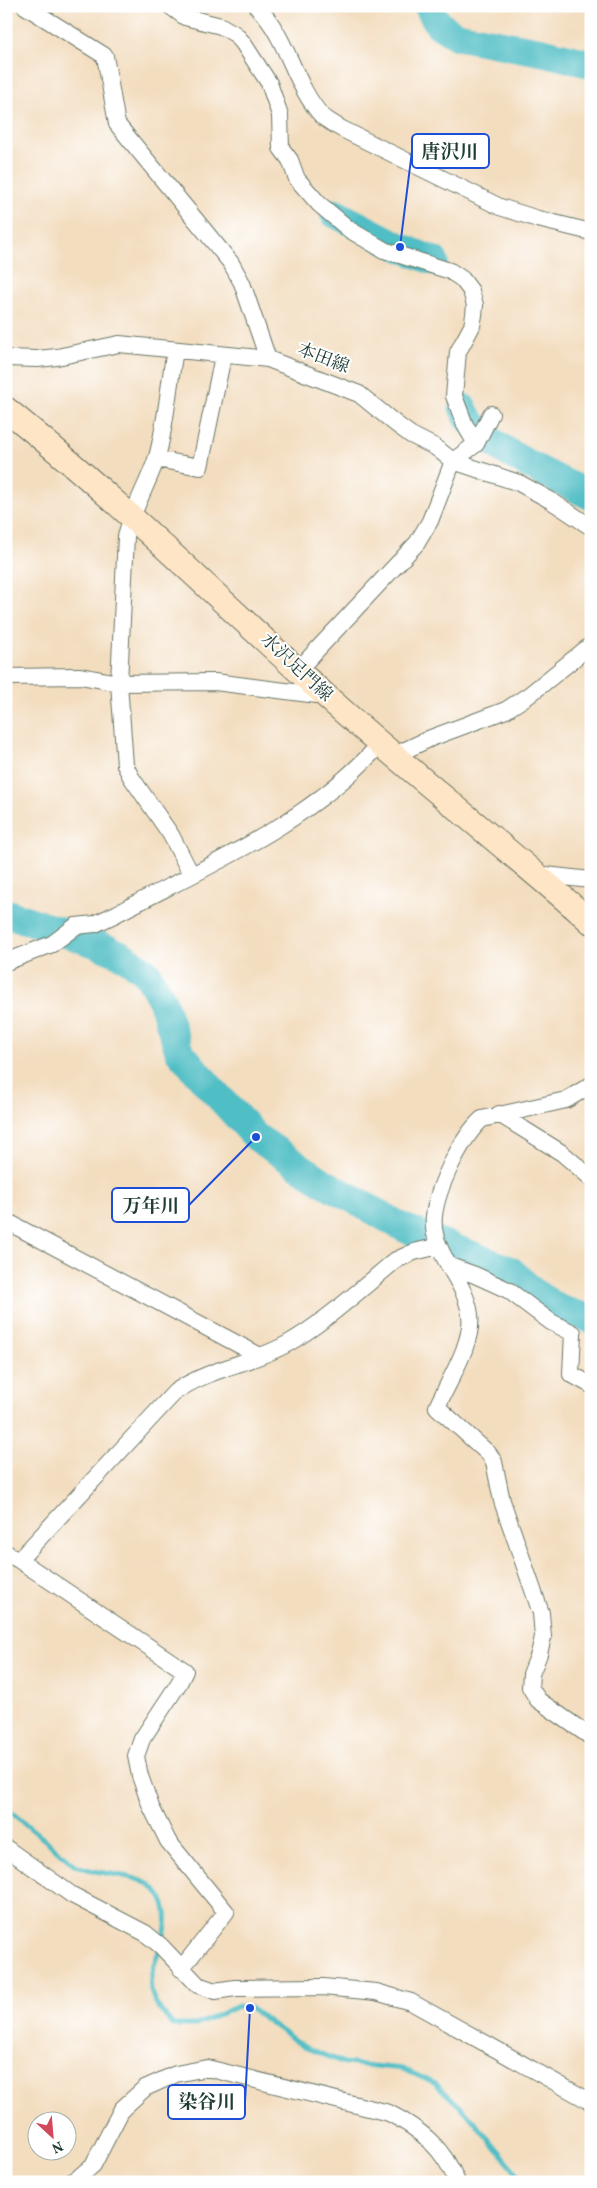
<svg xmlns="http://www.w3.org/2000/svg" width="597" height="2188" font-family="Vollkorn,'Noto Serif JP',serif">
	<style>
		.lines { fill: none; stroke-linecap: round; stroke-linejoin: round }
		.stream { stroke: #50bec5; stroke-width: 5 }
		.river { stroke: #50bec5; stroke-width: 29 }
		.street-casing { stroke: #697565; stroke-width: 18 }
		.secondary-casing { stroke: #697565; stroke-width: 26 }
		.street { stroke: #fff; stroke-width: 16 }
		.secondary { stroke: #fee5c5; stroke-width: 24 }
		.labels { text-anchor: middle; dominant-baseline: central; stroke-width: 4; stroke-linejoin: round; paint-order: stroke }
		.street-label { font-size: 18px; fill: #1f3d34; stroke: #fff }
		.leader { fill: none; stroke: #1d4ed8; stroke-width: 2 }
		.callout-dot { fill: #1d4ed8; stroke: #fff; stroke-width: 2 }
		.callout { fill: #fff; stroke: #1d4ed8; stroke-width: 2 }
		.callout-label { font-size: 19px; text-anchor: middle; font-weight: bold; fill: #1f3d34 }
	</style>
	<rect width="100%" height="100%" fill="#fff"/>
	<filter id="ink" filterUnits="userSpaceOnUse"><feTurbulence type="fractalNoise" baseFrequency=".02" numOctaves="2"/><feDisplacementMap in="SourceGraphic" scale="10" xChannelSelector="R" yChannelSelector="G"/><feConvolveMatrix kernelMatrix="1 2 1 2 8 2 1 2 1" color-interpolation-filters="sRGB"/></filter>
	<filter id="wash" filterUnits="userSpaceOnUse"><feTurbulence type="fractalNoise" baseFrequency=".0096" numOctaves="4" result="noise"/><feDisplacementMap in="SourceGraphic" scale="20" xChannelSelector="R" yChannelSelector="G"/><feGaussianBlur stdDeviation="1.12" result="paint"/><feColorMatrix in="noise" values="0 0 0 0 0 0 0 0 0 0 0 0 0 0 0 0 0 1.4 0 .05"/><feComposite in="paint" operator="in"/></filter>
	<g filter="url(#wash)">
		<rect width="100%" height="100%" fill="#f3ddbf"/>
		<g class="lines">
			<!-- stream -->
			<path class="stream" d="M6,1808C23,1822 40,1836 57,1850C63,1855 70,1863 78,1866C106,1879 151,1868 164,1904C176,1936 141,1970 153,1997C157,2008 166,2016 173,2025H196L238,2006L250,2008L304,2047L344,2063L403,2069L436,2084L466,2112L524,2182"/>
			<!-- river -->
			<path class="river" d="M428,6L439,25L457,36L543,52L591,64
				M334,213L400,247L434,261
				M463,408C478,446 555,477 591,496
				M6,913L94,943L122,955L146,972L162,1000L179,1051L208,1085L256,1137L323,1182L404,1228L511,1271L532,1291L559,1309L591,1319"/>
		</g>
	</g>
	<g filter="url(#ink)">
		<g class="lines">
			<!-- street casing -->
			<g class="street-casing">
				<path id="street" d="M25,6L105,56L117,124L231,263L242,283L268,359
					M170,6L185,17L221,26L235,34L243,43L269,83L280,115L281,148L290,160L297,179L319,204L350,230L384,250L450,271L462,279L471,291L475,305L474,315L472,326L458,352L454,396L465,425L476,444
					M256,6C288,36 293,84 322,116C328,121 335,125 342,129L500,207L538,219L591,232
					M175,350C169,383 166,425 157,457C148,484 133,508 126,536L119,683L125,765L131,777L171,835L191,874
					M6,358L37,359L57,357L119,344L268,359L359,394L396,424L411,435L435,447L453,461L519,483L550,500L591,527
					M156,459L200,467L223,356
					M298,670L417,543L430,521L453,461L476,444L491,414
					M6,677L80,676L119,683L215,682L325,696
					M395,755L431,738L506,710L529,695L591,645
					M536,874L591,880
					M6,962L52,944L76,926L95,924L116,914C207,866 310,823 380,744
					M591,1085L566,1100L482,1119C461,1138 437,1188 434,1216C433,1225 435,1237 439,1246C448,1269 467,1289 470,1315C474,1342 448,1382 437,1407L489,1454L494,1462L502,1501L541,1613L543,1637L539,1654L531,1674L530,1687L538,1700L591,1737
					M499,1114L562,1153L591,1178
					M6,1221L260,1356
					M450,1266L475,1275L508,1290L551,1322L573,1333L571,1374L591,1385
					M6,1553L19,1560L185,1671L179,1683L142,1739L136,1756L140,1776L151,1807L168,1841L226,1912L181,1969
					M19,1560L175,1392C209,1368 251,1364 287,1344C324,1323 363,1287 396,1260L414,1252L439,1246
					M6,1848L72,1895L145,1933L161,1946L198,1985L215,1991L235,1988L323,1987L376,1992L411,2002L591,2102
					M71,2182L77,2179L93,2165L122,2109L145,2088L176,2074L207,2068L389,2113C420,2129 444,2148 457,2182"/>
			</g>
			<!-- secondary casing -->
			<g class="secondary-casing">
				<path id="secondary" d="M6,409C118,499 219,600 326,696C412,774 504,845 591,922"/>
			</g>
			<!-- street -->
			<use href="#street" class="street"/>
			<!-- secondary -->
			<use href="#secondary" class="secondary"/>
		</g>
	</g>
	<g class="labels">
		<!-- street labels -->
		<g class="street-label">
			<text transform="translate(323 359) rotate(21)">本田線</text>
			<text transform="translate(296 668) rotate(43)">水沢足門線</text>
		</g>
	</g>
	<!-- callouts -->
	<path class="leader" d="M400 247L412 151M256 1137L189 1205M250 2008L245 2102"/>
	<g class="callout-dot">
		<circle cx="400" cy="247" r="5"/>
		<circle cx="256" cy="1137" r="5"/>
		<circle cx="250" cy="2008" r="5"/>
	</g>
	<g class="callout">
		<rect x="412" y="134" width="77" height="34" rx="5"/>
		<rect x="112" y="1188" width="77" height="34" rx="5"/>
		<rect x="168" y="2085" width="77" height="34" rx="5"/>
	</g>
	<g class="callout-label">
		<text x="450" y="158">唐沢川</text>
		<text x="151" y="1212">万年川</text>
		<text x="207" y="2108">染谷川</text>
	</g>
	<!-- margin -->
	<rect width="597" height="2188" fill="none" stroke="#fff" stroke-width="25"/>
	<!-- north arrow -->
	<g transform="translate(52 2136) rotate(154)"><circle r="24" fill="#ffffff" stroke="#a5b1ae"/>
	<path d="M0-4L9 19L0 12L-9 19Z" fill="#d1495b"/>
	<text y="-8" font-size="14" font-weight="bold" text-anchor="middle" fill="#1f3d34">N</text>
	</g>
</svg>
